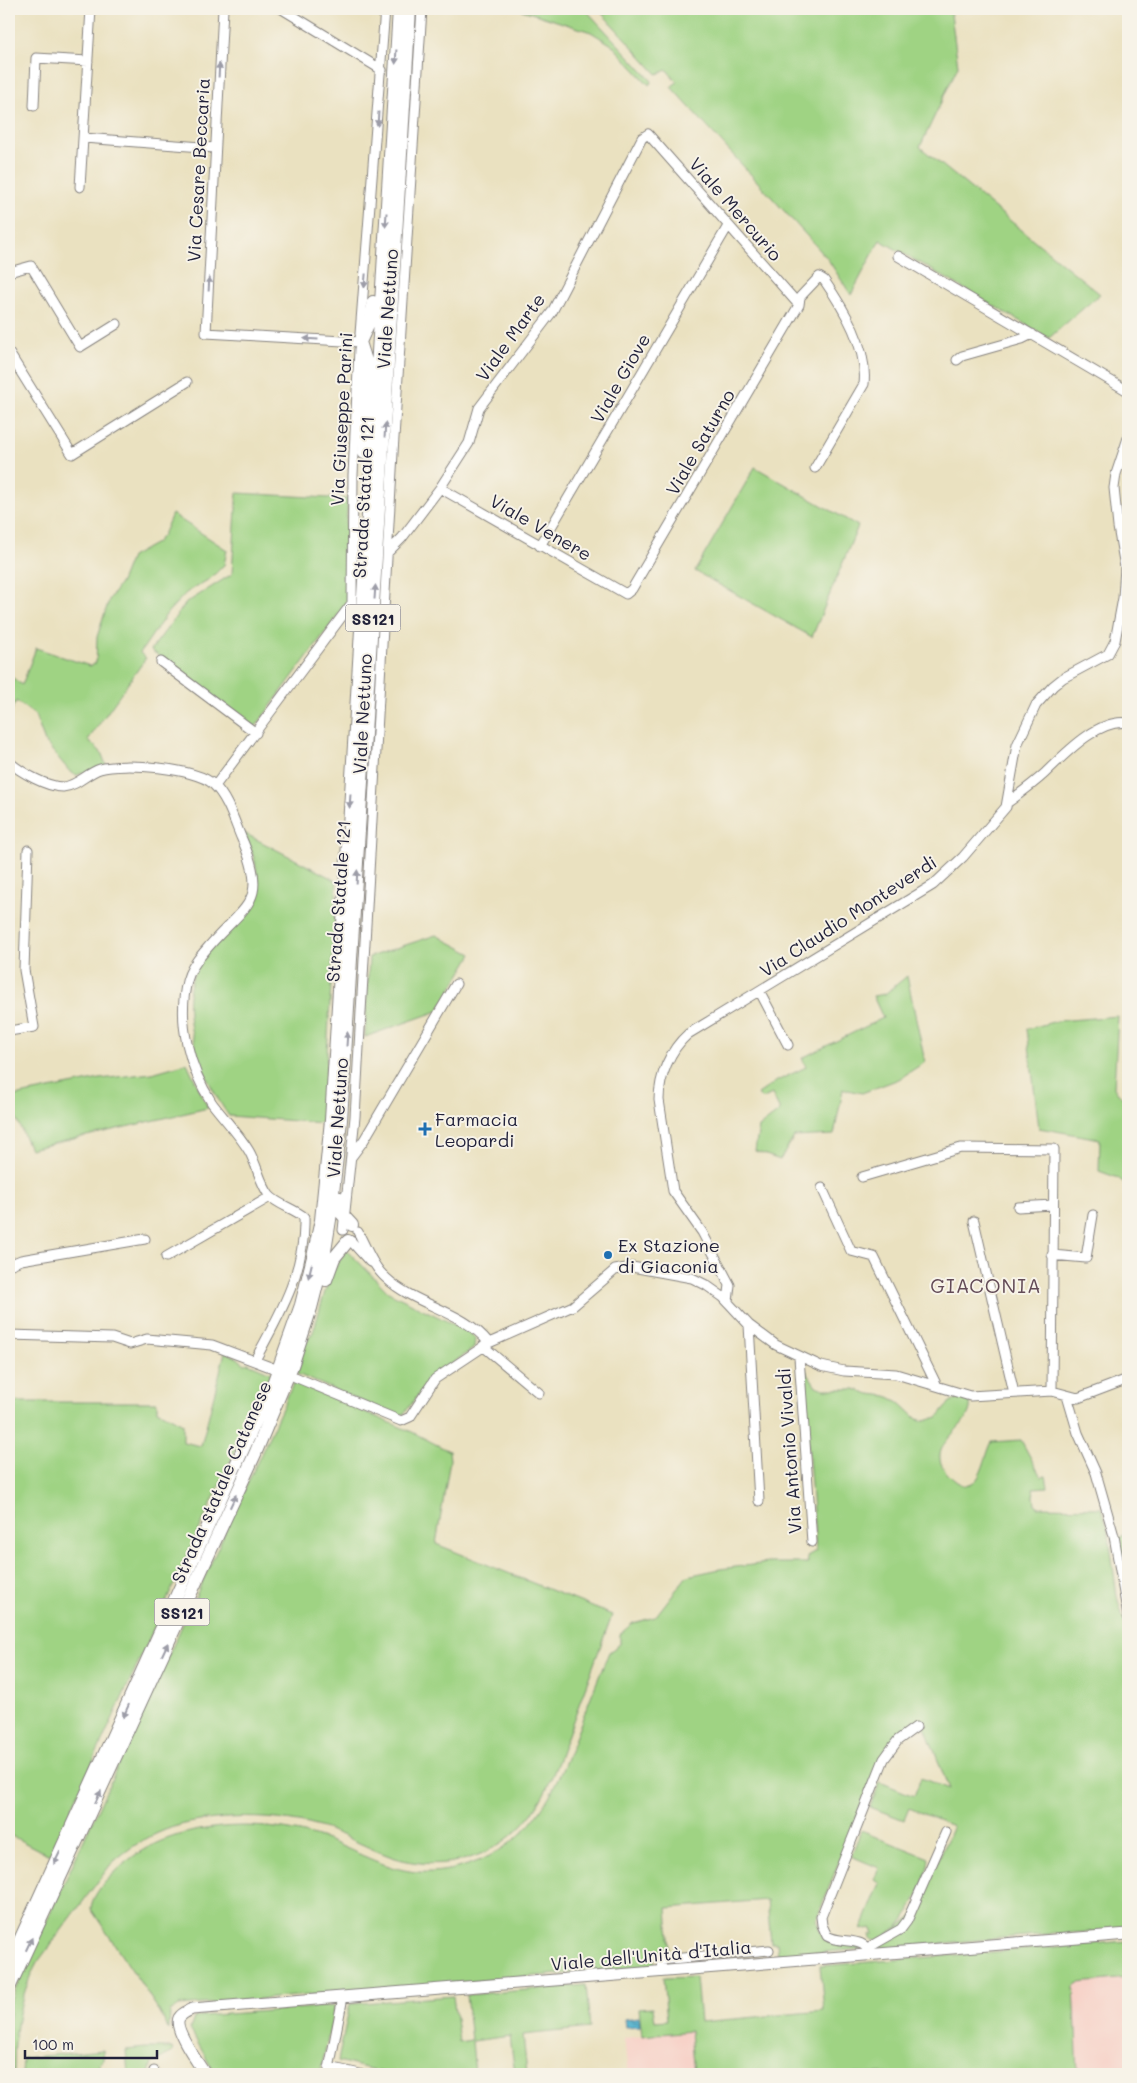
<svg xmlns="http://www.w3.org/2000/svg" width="1137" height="2083" font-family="Mali,sans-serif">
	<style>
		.built { fill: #f7d1c7 }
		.green { fill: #9fd383; stroke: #607a5f }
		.water { fill: url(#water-waves); stroke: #376883 }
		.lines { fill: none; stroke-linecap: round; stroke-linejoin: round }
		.street-casing { stroke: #86827e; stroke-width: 11 }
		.secondary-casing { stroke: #86827e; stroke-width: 13 }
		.primary-casing { stroke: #86827e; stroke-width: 14 }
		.street { stroke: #fff; stroke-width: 9 }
		.secondary { stroke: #fff; stroke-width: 11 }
		.primary { stroke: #fff; stroke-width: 12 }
		.oneway { fill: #9c9ca7 }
		.poi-dot { fill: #1f6fb2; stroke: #f7f3e8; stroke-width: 2 }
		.labels { text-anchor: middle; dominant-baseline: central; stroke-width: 4; stroke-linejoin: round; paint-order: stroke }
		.shield { fill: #f7f3e8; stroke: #62616f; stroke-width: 1 }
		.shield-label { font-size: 16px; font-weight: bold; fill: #22223b }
		.street-label { font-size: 18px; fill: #22223b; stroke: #f7f3e8 }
		.poi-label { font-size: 18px; fill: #22223b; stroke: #f7f3e8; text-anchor: start }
		.quarter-label { font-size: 20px; letter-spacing: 1px; fill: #634b57; stroke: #f7f3e8 }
	</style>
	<defs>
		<pattern id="water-waves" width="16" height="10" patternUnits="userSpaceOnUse" patternTransform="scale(1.25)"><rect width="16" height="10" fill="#4caecb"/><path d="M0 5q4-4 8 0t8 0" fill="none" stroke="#3f8da6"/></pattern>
	</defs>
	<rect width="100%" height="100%" fill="#f7f3e8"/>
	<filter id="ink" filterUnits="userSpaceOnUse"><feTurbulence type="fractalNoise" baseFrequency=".02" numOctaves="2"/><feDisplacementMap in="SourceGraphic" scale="10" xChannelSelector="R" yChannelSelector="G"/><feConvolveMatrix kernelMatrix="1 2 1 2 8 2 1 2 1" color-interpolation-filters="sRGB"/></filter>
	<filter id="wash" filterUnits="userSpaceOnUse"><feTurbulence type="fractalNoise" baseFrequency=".0096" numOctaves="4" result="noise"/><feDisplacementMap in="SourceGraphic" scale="20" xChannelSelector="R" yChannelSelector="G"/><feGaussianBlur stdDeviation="1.12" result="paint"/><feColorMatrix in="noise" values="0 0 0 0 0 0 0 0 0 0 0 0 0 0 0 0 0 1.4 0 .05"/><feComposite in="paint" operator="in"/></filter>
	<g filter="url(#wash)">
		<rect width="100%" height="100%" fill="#eae1c0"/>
		<!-- built -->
		<path class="built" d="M1128,1941V2074H1019L1003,1951Z
			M690,2031L694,2074H628L624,2038Z"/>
		<!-- green -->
		<path class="green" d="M519,9H585L652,81L649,85L612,45L591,32Z
			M598,9H953L951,14L958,66L920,147L1100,294L1049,338L880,240L851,295L827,258L671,87L677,82L667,70L657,74Z
			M755,467L858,526L812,637L695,571Z
			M237,493L348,499L346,526L350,528L349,600L256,726H251L151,650L186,603L232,574Z
			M172,514L227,550L224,565L211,578L186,593L168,612L140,653L146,658L88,740L101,752L106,765L77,775L71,773L45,742L35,715L16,701L9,716V675L22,685L36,648L90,666L96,663L97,637L109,600L121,582L131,557L156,543L163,535Z
			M244,833L337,881L323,1123L229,1116C203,1079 173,1010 198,965C209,947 226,935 240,921C267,894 258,863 244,833Z
			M436,935L472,954L438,1011L365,1037L369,957Z
			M907,976L925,1062L899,1079L862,1093L843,1089L834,1135L794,1137L780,1160L755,1151L759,1127L780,1111L772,1094L762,1099L758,1094L777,1081L806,1067L802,1058L883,1018L873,996L885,994Z
			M1118,1016L1114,1088L1128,1104V1186L1118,1178L1099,1171L1100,1139L1039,1128L1027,1029L1057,1021Z
			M187,1063L208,1108L30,1149L9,1102V1097L100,1079L152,1073Z
			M347,1250L388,1292L469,1332L475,1338L474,1348L429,1380L404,1414L395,1415L297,1374L304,1346L313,1332L330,1275Z
			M225,1352L236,1357L245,1364L248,1363L271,1373L50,1855C35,1849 23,1841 9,1835V1402H157V1410L183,1424V1442L201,1446Z
			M802,1365L816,1386L824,1389H855L870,1394L887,1396L899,1402L917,1419L924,1421L938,1417L950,1402L960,1398L970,1403C974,1428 920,1444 948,1474C980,1508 983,1457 992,1442L1021,1440L1041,1477L1046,1476L1048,1487L1033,1488L1035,1504L1039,1507L1102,1508L1109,1535L1117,1597L1128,1635V1930L1049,1934L876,1949V1946L915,1914L953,1826L909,1808L904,1820L870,1807L880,1782L914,1796L921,1778L949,1789L923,1722L908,1726L888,1744L872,1777L817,1918C822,1954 839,1937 861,1949L778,1956L777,1943H771L767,1900L667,1908L670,1952H654L655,1966L179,2006L170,2012L169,2030L158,2009L91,1909C92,1892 112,1875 124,1864C171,1821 263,1818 321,1838C353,1849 383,1869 417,1872C446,1874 479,1864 503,1848C544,1821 560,1776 577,1733C587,1706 598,1679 609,1652L620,1644V1634L633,1623L655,1617L687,1576L720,1569L768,1563H808L807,1556L816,1551Z
			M294,1382L412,1432L449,1451L450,1460L436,1544L612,1615C598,1653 584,1691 570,1729C559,1758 550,1789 531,1815C498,1858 443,1874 392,1857C369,1849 349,1837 326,1829C283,1814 208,1813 165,1830C145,1838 127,1849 111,1864L37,1963C18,1999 14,2034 14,2074H9V2003Z
			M1128,1533V1597L1118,1538Z
			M861,1831L929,1858C928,1874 911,1915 899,1926C892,1931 883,1936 876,1941L871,1939L870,1934H874L872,1928L861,1930L880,1883L874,1880L879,1868L851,1856Z
			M1128,1941V1978L1078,1983L1074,1986L1078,2074H694L690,2031L642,2036L639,2008L653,2007L655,2021L667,2020L663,1978L696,1977L700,2022L824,2011L820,1966Z
			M586,1985L590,2028L523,2035L527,2074H515L510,2036L472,2041L475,2074H390L338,2061L350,2004L453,1996L459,2042L471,2040L466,1995Z
			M335,2006L320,2074H215L190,2029L194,2018L201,2016Z
			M146,2048H172L173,2052L152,2063L149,2074H128L126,2050Z
			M103,2050L104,2060L99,2064V2074H22L23,2058Z"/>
		<!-- water -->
		<path class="water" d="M639,2017L640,2026L625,2027L624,2019Z"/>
	</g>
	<g filter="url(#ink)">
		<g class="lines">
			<!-- street casing -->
			<g class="street-casing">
				<path id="street" d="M223,9L206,333L360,342
					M282,9L382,70
					M34,106L36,58L88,61
					M84,138L215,148
					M80,187L91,9
					M898,256L1128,391
					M9,272L31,266L80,347L117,324
					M360,334L385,9
					M9,353L72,454L187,382
					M957,360L962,356L1022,339L1032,334
					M440,488L626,594L632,589L799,305L800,297L819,277L824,280C844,309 868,348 864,384L815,468
					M540,546L728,226
					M388,552L402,538L440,488L469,443L479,408L552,312L642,138L648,134L799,305
					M161,662L256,733
					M9,762C21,772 46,787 63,787C77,786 87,773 100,769C123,762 196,768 213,784C227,797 234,820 241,837C272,906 243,904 204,952C196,961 190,969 187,981C177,1022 189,1068 212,1103C224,1119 239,1134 249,1151C257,1165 260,1183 269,1195C276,1204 295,1209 304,1217C306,1270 279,1316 255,1360
					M215,786L352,603L353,475L359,349
					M1007,803C1019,794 1032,785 1044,774C1064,755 1098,718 1128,723
					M760,992L788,1045
					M9,1031L34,1027L24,970L28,850
					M352,1156L364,1140L456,984
					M862,1177L961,1148L1054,1149L1052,1391
					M822,1188L851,1251L874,1257L937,1386
					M1018,1207L1053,1205
					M974,1221L1014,1393
					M343,1230L355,1117L393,453L422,9
					M358,1232C366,1247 373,1267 386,1278C416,1306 464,1311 489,1343L573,1306L615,1270L632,1267L692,1278L706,1285L723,1297L749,1325L776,1345L821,1366L844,1371L896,1374L970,1396L1052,1391L1078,1398L1128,1379
					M351,1241L370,1262
					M1052,1255L1086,1258L1093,1215
					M166,1257L270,1197
					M9,1265L21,1260L145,1239
					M728,1301L730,1285L702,1232L673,1191L659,1100C659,1076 670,1050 688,1034L933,885L963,857L1006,807L1017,745L1036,705L1053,686L1063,678L1108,654L1115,641L1123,598L1125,567L1118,527L1114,488L1116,474L1128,438
					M749,1325L759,1501
					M9,1335L112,1338L130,1344L147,1339L212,1345L273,1368
					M483,1346L539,1393
					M799,1357L812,1542
					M295,1377L401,1421L410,1417L435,1379L489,1343
					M1067,1396L1078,1433L1096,1473L1114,1536L1128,1616
					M869,1949L871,1946L901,1929L907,1921L946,1832
					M870,1955C865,1935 841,1945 827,1936L822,1925L821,1917L884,1759L898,1740L916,1727
					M662,1971L661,1960L769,1950
					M329,2067L360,2074
					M154,2074V2071
					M328,2074L343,1997"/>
			</g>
			<!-- secondary casing -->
			<g class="secondary-casing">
				<path id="secondary" d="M205,2074C199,2064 173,2029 179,2018C182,2013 188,2011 192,2009L1128,1934"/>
			</g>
			<!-- primary casing -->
			<g class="primary-casing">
				<path id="primary" d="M364,453L367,364L360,342L371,318L373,302
					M340,1198L339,1211L352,1225
					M326,1280L334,1258L348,1241
					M9,1964L274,1381L301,1305L313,1257L321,1220L331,1120L399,9
					M9,1988L255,1454L292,1366L311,1308L324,1257L330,1220L341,1120L410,9"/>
			</g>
			<!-- street -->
			<use href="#street" class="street"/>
			<!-- secondary -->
			<use href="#secondary" class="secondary"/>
			<!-- primary -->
			<use href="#primary" class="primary"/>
		</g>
		<!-- one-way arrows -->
		<defs><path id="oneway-solid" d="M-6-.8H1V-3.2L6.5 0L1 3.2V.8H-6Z" transform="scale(1.25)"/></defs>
		<g class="oneway">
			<use href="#oneway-solid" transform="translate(396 57) rotate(93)"/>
			<use href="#oneway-solid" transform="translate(219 70) rotate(-87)"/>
			<use href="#oneway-solid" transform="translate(378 119) rotate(94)"/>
			<use href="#oneway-solid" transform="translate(386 220) rotate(94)"/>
			<use href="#oneway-solid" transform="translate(365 281) rotate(95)"/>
			<use href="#oneway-solid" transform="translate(209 284) rotate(-87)"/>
			<use href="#oneway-solid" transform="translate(311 339) rotate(-176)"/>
			<use href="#oneway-solid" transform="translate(385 430) rotate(-87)"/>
			<use href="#oneway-solid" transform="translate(375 592) rotate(-86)"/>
			<use href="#oneway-solid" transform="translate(350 801) rotate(94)"/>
			<use href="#oneway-solid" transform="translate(357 877) rotate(-87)"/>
			<use href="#oneway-solid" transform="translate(347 1039) rotate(-86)"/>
			<use href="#oneway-solid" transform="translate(310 1271) rotate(104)"/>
			<use href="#oneway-solid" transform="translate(233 1501) rotate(-65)"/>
			<use href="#oneway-solid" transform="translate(165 1649) rotate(-65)"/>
			<use href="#oneway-solid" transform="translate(126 1711) rotate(114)"/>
			<use href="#oneway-solid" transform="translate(98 1797) rotate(-65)"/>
			<use href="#oneway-solid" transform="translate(57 1858) rotate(116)"/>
			<use href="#oneway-solid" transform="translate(29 1944) rotate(-65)"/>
		</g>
	</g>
	<!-- markers -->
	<g class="poi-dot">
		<path d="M422.5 1121.5h5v5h5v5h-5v5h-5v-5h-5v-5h5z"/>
		<circle cx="608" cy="1255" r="5"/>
	</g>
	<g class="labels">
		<!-- shield labels -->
		<g class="shield">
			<rect x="345.5" y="604.5" width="55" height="27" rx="4"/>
			<rect x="154.5" y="1598.5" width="55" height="27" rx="4"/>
		</g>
		<g class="shield-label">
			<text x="373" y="618">SS121</text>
			<text x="182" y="1612">SS121</text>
		</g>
		<!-- street labels -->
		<g class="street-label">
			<text transform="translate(198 170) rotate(-87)">Via Cesare Beccaria</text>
			<text transform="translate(736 209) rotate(49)">Viale Mercurio</text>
			<text transform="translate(387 309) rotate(-86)">Viale Nettuno</text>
			<text transform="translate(510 337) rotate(-54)">Viale Marte</text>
			<text transform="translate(620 378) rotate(-60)">Viale Giove</text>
			<text transform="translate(341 419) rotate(-87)">Via Giuseppe Parini</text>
			<text transform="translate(700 442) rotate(-60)">Viale Saturno</text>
			<text transform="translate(363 497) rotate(-87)">Strada Statale 121</text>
			<text transform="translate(541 527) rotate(30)">Viale Venere</text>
			<text transform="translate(362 714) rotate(-87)">Viale Nettuno</text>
			<text transform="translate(338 901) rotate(-86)">Strada Statale 121</text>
			<text transform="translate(848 916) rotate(-33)">Via Claudio Monteverdi</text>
			<text transform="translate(337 1118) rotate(-86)">Viale Nettuno</text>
			<text transform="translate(789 1451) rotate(-94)">Via Antonio Vivaldi</text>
			<text transform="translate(221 1482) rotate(-66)">Strada statale Catanese</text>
			<text transform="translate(651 1955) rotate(-5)">Viale dell'Unità d'Italia</text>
		</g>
		<!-- poi labels -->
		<g class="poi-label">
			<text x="435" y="1119">Farmacia<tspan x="435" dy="21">Leopardi</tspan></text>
			<text x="618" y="1245">Ex Stazione<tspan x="618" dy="21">di Giaconia</tspan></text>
		</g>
		<!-- quarter labels -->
		<g class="quarter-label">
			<text x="986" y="1285">GIACONIA</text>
		</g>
	</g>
	<!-- margin -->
	<rect width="1137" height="2083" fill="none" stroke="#f7f3e8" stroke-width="30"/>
	<!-- scale -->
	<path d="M25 2050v8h132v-8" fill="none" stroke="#22223b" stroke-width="2.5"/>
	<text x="32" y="2050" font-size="15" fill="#22223b" stroke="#f7f3e8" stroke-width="4" paint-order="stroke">100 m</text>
</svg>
